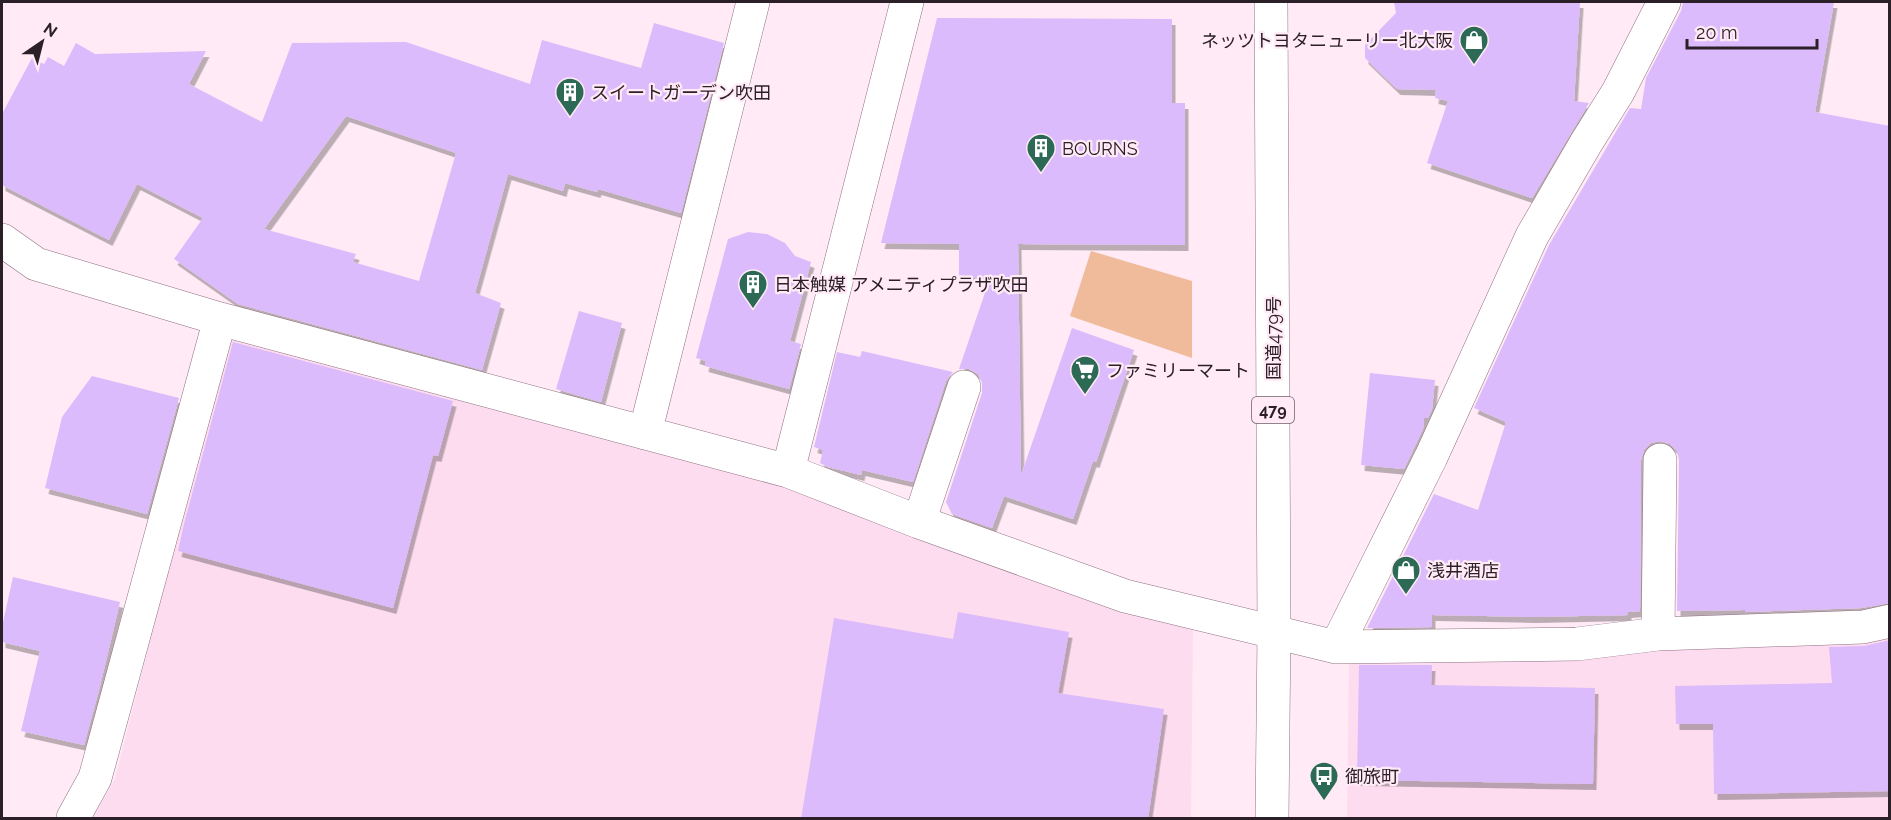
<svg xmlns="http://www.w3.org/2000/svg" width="1891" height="820" font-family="Raleway,'Noto Sans JP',sans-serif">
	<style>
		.built { fill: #fddcef }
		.green { fill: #f0bb9b }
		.building { fill: #dbbbfb; fill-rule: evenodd; filter: url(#shadow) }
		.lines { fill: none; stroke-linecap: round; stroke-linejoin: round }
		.minor-casing { stroke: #8f7183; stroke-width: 34 }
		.highway-casing { stroke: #8f7183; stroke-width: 34 }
		.minor { stroke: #fff; stroke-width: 33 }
		.highway { stroke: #fff; stroke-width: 33 }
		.labels { text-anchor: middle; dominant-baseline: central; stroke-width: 4.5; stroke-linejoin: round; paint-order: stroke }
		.shield { fill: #ffeaf6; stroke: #6b5d66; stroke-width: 1.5 }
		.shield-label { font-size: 16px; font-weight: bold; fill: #2c2028 }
		.poi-label { font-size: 18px; fill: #2c2028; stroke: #ffeaf6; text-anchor: start }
		.street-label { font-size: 18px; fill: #2c2028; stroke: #ffeaf6 }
	</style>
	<defs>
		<filter id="shadow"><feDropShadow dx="3.5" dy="6" stdDeviation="0" flood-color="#0004"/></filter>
	</defs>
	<rect width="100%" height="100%" fill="#ffeaf6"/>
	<!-- built -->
	<path class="built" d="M228,334L784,486L1193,629L1191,818H93L115,779Z
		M1889,631V818H1347L1349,658Z"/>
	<!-- green -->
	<path class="green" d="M1091,251L1192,281V358L1070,316Z"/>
	<!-- building -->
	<path class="building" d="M1394,2H1580L1574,101L1589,103L1532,198L1427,163L1448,101L1435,98L1436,90L1397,89L1365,58V45L1396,13Z
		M1683,2H1834L1815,112L1890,126V603L1861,608L1745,612V610L1677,611L1679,460L1677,451L1670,444L1660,441L1651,443L1644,450L1641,460L1640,611L1628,612V615L1533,617L1432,615V627L1367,628L1434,494L1478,510L1506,422L1474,408L1549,245L1630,108L1641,109L1646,78L1681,11Z
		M937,18L1172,19V103H1185V245L1018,244L1021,475L1072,328L1134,350L1096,462L1093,461L1073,519L1004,496L992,528L952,514L946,502L982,393V383L978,374L969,369H959L990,278H959V244L881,243Z
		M654,23L724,43L681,213L598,189L597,192L565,183L563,191L508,174L475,293L501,303L482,370L238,304L174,259L203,218L137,184L109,240L2,185V114L32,58L44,64L48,57L64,66L76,43L95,54L206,51L189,84L262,122L292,43L406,42L530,84L542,40L641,68ZM346,116L456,153L419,281L353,262L356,254L264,229Z
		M748,232L767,234L785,243L795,256L811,262L790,341L801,344L789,389L705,366L706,361L696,358L728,239Z
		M579,311L622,323L601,402L556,389Z
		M233,342L453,401L438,456L433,455L393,608L178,551L184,524Z
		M862,351L953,372L946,381L913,482L862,470L861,475L828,467L820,463L823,450L814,447L837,352L860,357Z
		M1370,373L1435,380L1432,409L1428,418H1424L1423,429L1404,469L1361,465Z
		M92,376L179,398L147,514L45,488L62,417Z
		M13,577L120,602L99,690L84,745L21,731L40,651L2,642V627Z
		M958,612L1069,632L1058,693L1164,709L1148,819H801L834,618L953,639Z
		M1890,640V791L1714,794L1713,724H1676L1675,686L1832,683L1829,647L1864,646Z
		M1359,665H1432L1431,685L1595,688L1593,784L1357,780Z"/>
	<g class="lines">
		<!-- minor casing -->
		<g class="minor-casing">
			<path id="minor" d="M2,240L36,264L220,319L788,471L919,522L1125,596L1336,647L1577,644L1658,634L1863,627L1890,621
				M645,433L753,2
				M788,471L907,2
				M919,522L964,387
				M1658,634L1660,460
				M1336,647L1431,457L1532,236L1586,143L1618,92L1664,2
				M73,818L95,778L220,319"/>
		</g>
		<!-- highway casing -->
		<g class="highway-casing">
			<path id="highway" d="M1271,2L1274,631L1272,818"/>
		</g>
		<!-- minor -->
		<use href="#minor" class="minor"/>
		<!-- highway -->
		<use href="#highway" class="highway"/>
	</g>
	<!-- icons -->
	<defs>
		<g id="shop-pin" transform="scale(1.5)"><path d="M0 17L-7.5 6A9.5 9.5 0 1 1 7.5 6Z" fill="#2d6a55" stroke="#ffeaf6"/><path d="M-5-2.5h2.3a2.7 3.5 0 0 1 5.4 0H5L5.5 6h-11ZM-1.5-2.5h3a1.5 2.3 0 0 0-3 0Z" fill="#fff"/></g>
		<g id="building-pin" transform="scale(1.5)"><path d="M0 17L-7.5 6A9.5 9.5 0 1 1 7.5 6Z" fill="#2d6a55" stroke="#ffeaf6"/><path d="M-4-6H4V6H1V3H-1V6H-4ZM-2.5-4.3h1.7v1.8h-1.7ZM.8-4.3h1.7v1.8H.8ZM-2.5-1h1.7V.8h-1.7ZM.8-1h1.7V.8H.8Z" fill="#fff"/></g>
		<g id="supermarket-pin" transform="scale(1.5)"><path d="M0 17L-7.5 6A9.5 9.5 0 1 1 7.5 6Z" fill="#2d6a55" stroke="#ffeaf6"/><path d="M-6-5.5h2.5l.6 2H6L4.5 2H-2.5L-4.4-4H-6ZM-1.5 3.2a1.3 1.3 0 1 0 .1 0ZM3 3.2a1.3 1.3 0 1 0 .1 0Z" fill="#fff"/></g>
		<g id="bus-pin" transform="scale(1.5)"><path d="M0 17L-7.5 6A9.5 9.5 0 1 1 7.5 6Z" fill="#2d6a55" stroke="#ffeaf6"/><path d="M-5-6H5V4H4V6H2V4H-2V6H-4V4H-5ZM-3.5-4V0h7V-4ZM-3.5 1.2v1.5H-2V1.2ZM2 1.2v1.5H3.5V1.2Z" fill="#fff"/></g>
	</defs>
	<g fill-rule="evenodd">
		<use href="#shop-pin" x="1474" y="40"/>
		<use href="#building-pin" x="570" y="92"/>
		<use href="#building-pin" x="1041" y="148"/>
		<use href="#building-pin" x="753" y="284"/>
		<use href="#supermarket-pin" x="1085" y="370"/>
		<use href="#shop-pin" x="1406" y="570"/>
		<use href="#bus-pin" x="1324" y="776"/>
	</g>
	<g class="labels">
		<!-- shield labels -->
		<rect class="shield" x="1252" y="397" width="42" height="26" rx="4.5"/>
		<g class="shield-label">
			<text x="1273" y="410">479</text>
		</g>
		<!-- poi labels -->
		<g class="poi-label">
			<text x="1453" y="40" text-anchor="end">ネッツトヨタニューリー北大阪</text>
			<text x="591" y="92">スイートガーデン吹田</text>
			<text x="1062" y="148">BOURNS</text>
			<text x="774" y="284">日本触媒 アメニティプラザ吹田</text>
			<text x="1106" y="370">ファミリーマート</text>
			<text x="1427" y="570">浅井酒店</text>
			<text x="1345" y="776">御旅町</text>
		</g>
		<!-- street labels -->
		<g class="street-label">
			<text transform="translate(1273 338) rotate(-90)">国道479号</text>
		</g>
	</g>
	<!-- border -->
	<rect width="1891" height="820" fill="none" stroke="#2c2028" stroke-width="6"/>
	<!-- north arrow -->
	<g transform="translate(42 42) rotate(35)" stroke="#ffeaf6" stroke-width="4.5" paint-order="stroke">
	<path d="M0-4.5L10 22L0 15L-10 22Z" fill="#2c2028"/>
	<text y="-9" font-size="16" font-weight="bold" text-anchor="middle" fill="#2c2028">N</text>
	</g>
	<!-- scale -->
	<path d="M1687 39v9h130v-9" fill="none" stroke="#2c2028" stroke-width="3"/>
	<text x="1696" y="39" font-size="18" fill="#2c2028" stroke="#ffeaf6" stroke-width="4.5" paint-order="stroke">20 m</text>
</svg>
